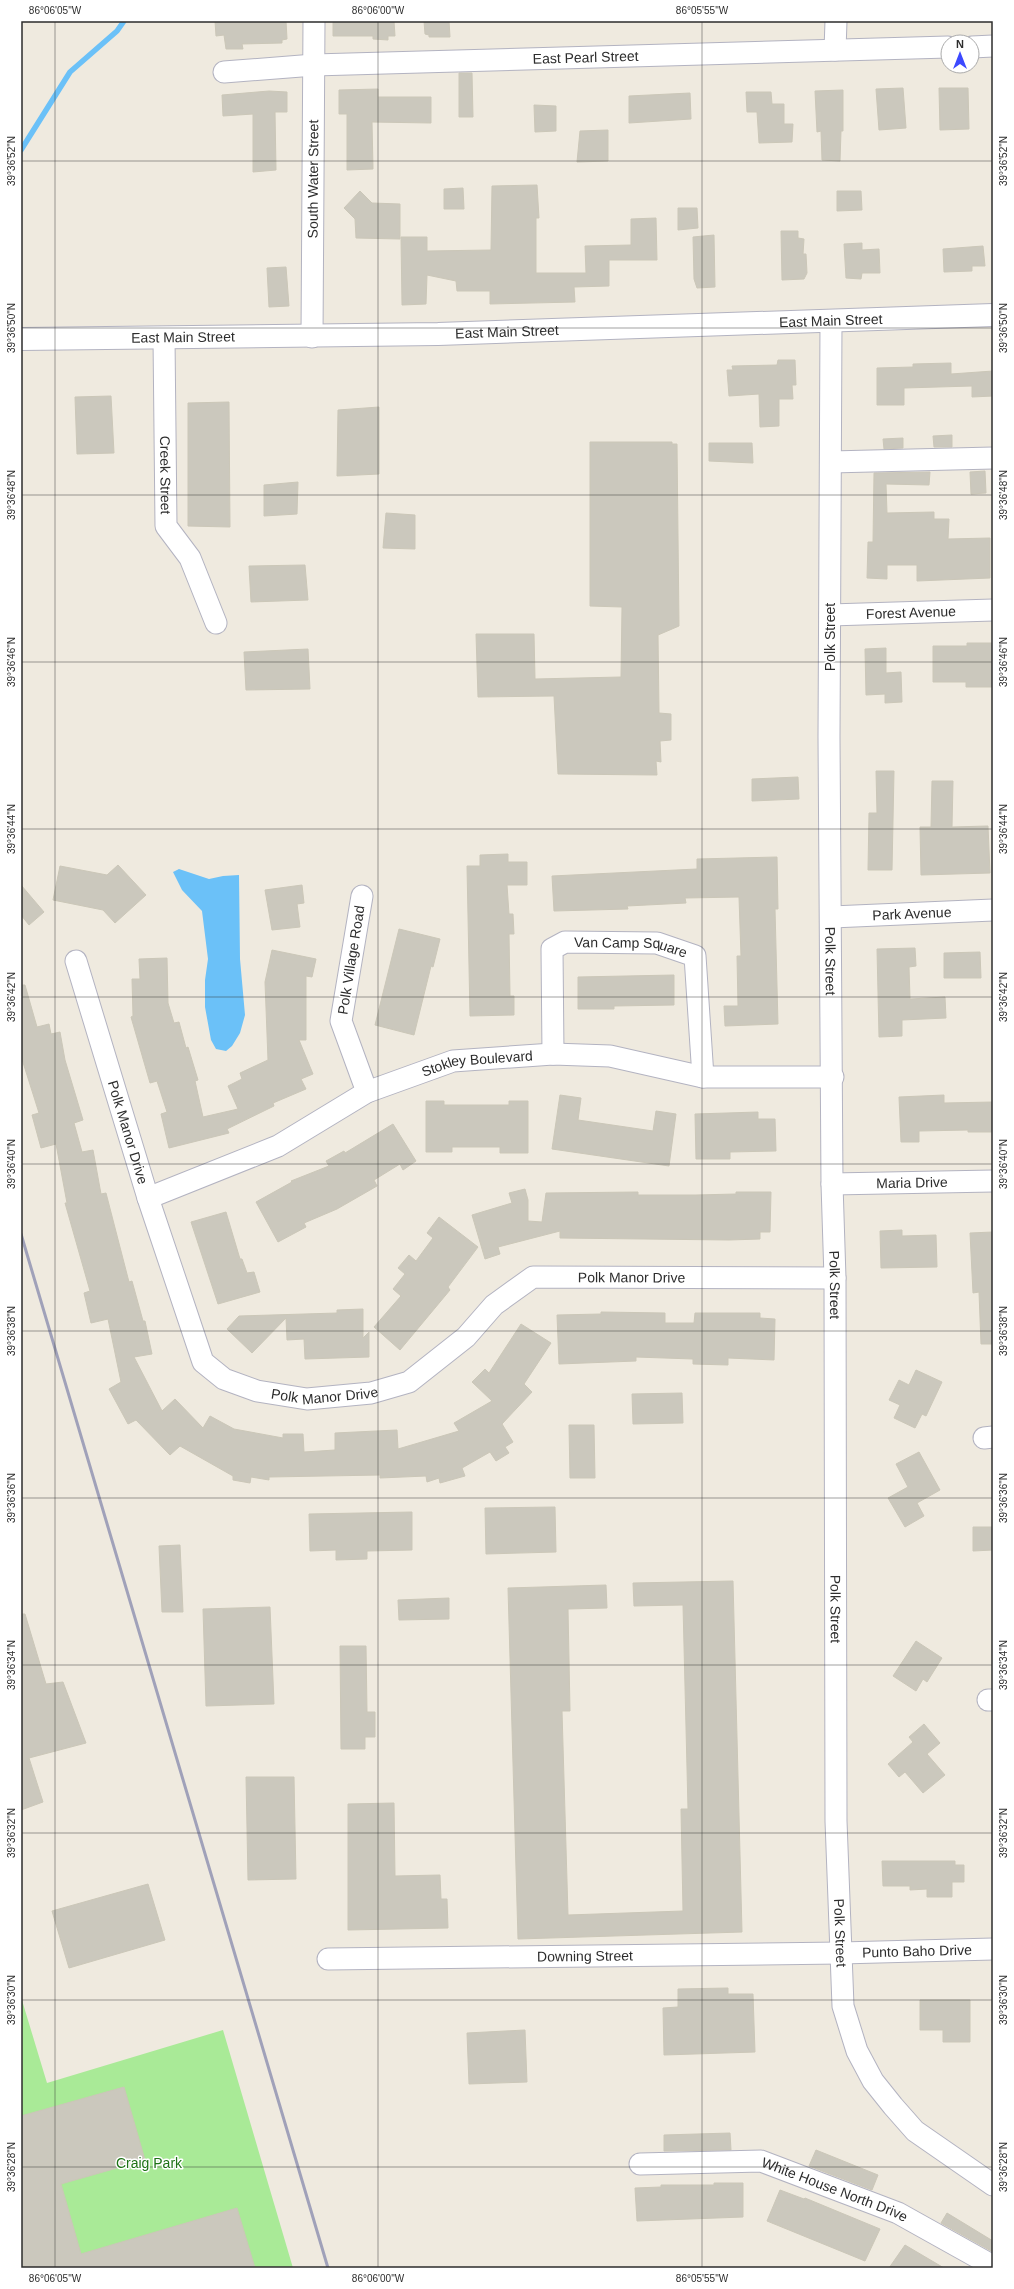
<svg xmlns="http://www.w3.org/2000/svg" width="1014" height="2289" font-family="Arial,sans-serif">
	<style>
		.green { fill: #a9ea97 }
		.water { fill: #6bc1f8 }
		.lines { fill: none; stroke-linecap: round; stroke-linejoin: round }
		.stream { stroke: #6bc1f8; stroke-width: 5.5 }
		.building { fill: #cbc8bd; stroke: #cbc7b8 }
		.minor-casing { stroke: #b3b3c1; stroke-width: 23 }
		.secondary-casing { stroke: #b3b3c1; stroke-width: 24 }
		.minor { stroke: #fff; stroke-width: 21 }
		.secondary { stroke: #fff; stroke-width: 22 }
		.rail { stroke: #a0a1b9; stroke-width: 3 }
		.ticks { fill: none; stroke: #2d2d2d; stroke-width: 1; stroke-opacity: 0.45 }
		.labels { text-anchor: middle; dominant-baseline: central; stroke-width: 3; stroke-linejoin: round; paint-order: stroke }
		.street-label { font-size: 14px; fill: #2d2d2d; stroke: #fff }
		.park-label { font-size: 14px; fill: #1d7215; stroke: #fff }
		.neatline { fill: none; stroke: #2d2d2d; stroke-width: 1.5 }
		.ticks-label { font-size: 10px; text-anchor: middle; fill: #2d2d2d }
	</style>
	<rect width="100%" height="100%" fill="#efeadf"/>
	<!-- green -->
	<path class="green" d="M21,1997L47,2083L223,2030L293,2268H21Z"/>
	<!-- water -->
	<path class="water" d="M179,869L209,879L223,876L239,875L240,959L245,1015L240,1033L232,1046L226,1051L216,1049L211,1040L205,1007V980L208,959L202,911L182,890L173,872Z"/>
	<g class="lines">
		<!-- stream -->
		<path class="stream" d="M21,150L70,72L117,31L124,21"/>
	</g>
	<!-- building -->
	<path class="building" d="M215,21H286L287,39L282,40V43L242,44L243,49H226L224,35L216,36Z
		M333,21H394L395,36H388V40L373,39V36H333Z
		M424,21H449L450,37H429V35L425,34Z
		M459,73H472L473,117H459Z
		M903,88L906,128L879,130L876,89Z
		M939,88H968L969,129L940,130Z
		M378,89V97H431V123L372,122L373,169L347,170V114H339V90Z
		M843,90V131H841L840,161L822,160L821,131L817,132L815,91Z
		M269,91L287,92V112H275L276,170L253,172V114L223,116L222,95Z
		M746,92H771L772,104H784V124H793L792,142L759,143L757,112H747Z
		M690,93L691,119L629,123V96Z
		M534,105L556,106V131L535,132Z
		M608,130V161L577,162L580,131Z
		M537,185L539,218H536V273H586L585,246L631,245V219L656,218L657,260H609V286L574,287L575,302L490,304V291H457L456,281L427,275L426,304L402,305L401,237H427V251L491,250L492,186Z
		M463,188L464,209H444V189Z
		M360,191L372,203L400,204V239L356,238L355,219L344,208Z
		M837,191H861L862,210L837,211Z
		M678,208H697L698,228L678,230Z
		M781,231H798V238L804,239L803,254H806L807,273L804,279L782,280Z
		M714,235L715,287L697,288L694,279L693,237Z
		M862,243V250L879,249L880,273H862L861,279L846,278L844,244Z
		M983,246L985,266H972V271L944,272L943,249Z
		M286,267L289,306L269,307L267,268Z
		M778,360H795L796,385H792L793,399H779V426L760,427L759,394L729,396L727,370H733L732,366L777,365Z
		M951,363V374L993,371V396L972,397V386L904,388V405H877V368L913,367V364Z
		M111,396L114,453L77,454L75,397Z
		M229,402L230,527L188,526V403Z
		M379,407V474L337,476L338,410Z
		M952,435V447H934L933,436Z
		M903,438V448L884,449L883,439Z
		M590,442H672V444H677L679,626L658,635L659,713L671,714V740L660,741L661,762L656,761L657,775L558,774L554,696L478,697L476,634H534L535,679L621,677L622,607L590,606Z
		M709,443H752L753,463L709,461Z
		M985,471L986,493L971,494L970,472Z
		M930,472L929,485L886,484L887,513L934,512V519H949L948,539L990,538V578L917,581V565H887V579L867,578L868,542H873L874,473Z
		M298,482L297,514L264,516V485Z
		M386,513L415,515V549L383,548Z
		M305,565L308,600L251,602L249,566Z
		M967,643H993V687H966V682H933V646H967Z
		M886,648V673L901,672L902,702L885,703V694L866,695L865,649Z
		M308,649L310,689L246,690L244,652Z
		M876,771H894L892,870H868L869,813H877Z
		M798,777L799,799L752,801V779Z
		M932,781H953L952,827L988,826L990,873L921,875L920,827H931Z
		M508,854V862H527V885H507L509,914H513L514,934H509L510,996H514V1015L470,1016L467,866H480V855Z
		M777,857L778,909H775L778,1024L725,1026L724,1006H738L737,956H741L739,897L685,898L686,903L627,906L628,909L554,911L552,876L697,869V859Z
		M118,865L146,895L115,923L103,910L53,900L60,866L107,875Z
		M21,885L44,912L29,925L21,915Z
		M302,885L304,903L297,904L300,927L272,930L265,890Z
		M399,929L440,939L433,967L431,966L414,1035L375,1025Z
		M915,948L916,966L909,967L910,999L945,997L946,1018L902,1020V1036L879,1037L877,949Z
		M272,950L316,959L312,977L306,976V1040H299L313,1074L301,1079L306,1089L273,1103L274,1106L227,1129L229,1133L169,1148L161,1114L167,1112L157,1081L150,1083L131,1017L133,1016L132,979H140L139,959L167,958L168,1003L174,1023L179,1022L186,1048L188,1047L198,1080L195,1081L203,1117L238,1109L228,1086L242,1079L240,1073L268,1060L265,982Z
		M980,952L981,978H944V953Z
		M674,975V1005L614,1006V1009H578V977Z
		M21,985H25L37,1027L49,1024L51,1034L60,1032L65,1060L83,1120L74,1123L82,1152L93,1150L101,1194L106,1193L129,1282L132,1281L143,1321H145L152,1354L134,1357L162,1411L175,1399L203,1428L210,1416L234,1429L283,1438V1434H303L304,1452L335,1450V1433L397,1430L398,1449L459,1431L454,1423L492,1401L472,1382L485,1369L489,1373L521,1324L551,1343L524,1384L532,1392L502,1424L513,1442L505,1447L509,1453L496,1461L490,1452L462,1468L465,1476L440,1483L439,1478L427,1482L426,1476L380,1478V1475L269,1477V1480L251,1477L250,1483L233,1480V1476L180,1446L170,1455L136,1420L128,1424L109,1389L121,1382L108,1319L91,1323L84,1293L90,1291L65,1203H67L56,1144L41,1148L32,1115L39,1113L21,1056Z
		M560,1095L581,1098L578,1120L653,1131L656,1111L676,1114L669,1166L552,1149Z
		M944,1095V1103L993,1102V1132H968V1130L919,1131V1142H901L899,1097Z
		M426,1101H444V1105H509V1101H528V1153H500V1147H452V1152H426Z
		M758,1112V1119H775L776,1151L730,1152V1159H696L695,1114Z
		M393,1124L416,1161L403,1170L400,1164L374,1180L377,1186L337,1209L304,1223L306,1227L278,1242L256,1202L292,1182L291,1181L329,1166L326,1161L344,1151L345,1153Z
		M525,1189L528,1200V1221L542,1222L546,1193L638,1192V1195H696L736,1194V1192H771L770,1232H760V1239L729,1240L560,1238V1231L498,1247L500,1254L485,1259L472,1215L512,1203L509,1193Z
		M226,1212L240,1259H242L247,1273L254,1272L260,1292L218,1304L191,1222Z
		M439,1217L478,1247L448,1287L450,1290L400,1350L374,1327L401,1296L393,1289L405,1274L398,1268L409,1255L416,1261L433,1238L427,1233Z
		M902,1230V1236L936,1235L937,1267L881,1268L880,1231Z
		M993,1232V1344H981L979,1292L973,1293L970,1233Z
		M363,1309V1338L369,1332V1357L305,1359L304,1339L287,1340L286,1318L252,1353L227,1329L239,1316L337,1313V1310Z
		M601,1312L665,1313V1323H694L695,1313H760V1318L775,1319L774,1360L728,1358V1365L693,1364V1359L636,1357V1361L559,1364L557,1315L601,1314Z
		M916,1370L942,1382L926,1416L922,1414L915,1428L894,1418L900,1405L889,1400L899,1380L909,1385Z
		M682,1393L683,1423L633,1424L632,1394Z
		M569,1425H594L595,1478H570Z
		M919,1452L940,1490L917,1503L924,1516L905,1527L888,1498L908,1487L896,1464Z
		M555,1507L556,1552L486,1554L485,1508Z
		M412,1512V1550L367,1551V1559L336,1560V1550L310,1551L309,1514Z
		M973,1527H993V1550L973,1551Z
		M180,1545L183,1612H162L159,1546Z
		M733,1581L742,1932L518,1939L508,1588L606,1585L607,1608L568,1609L570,1711H562L568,1915L683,1911L681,1809H688L683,1605L634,1606L633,1583Z
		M449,1598V1619L399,1620L398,1600Z
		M270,1607L274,1704L206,1706L203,1609Z
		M21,1614H25L46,1684L63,1682L86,1743L29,1758L43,1802L21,1810Z
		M916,1641L942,1658L927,1682L923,1679L916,1691L893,1676Z
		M340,1646H366L367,1712H375V1737H365V1749H341Z
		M924,1724L940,1743L927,1754L945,1775L923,1793L905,1772L899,1777L888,1764L913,1742L909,1737Z
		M246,1777H294L296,1879L248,1880Z
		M394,1803L395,1876L440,1875L441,1899H447L448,1928L348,1930V1804Z
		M882,1861H955V1865H964V1882H952V1897H927V1889L910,1890V1886H883Z
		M148,1884L165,1940L69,1968L52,1911Z
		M728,1988V1994H753L755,2052L664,2055L663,2008L678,2007V1989Z
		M920,2000H970V2042H943V2030H920Z
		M525,2030L527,2082L469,2084L467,2033Z
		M124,2087L145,2160L61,2184L81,2254L237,2208L255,2268H21V2116Z
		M730,2133L731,2150L664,2151V2135Z
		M816,2150L878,2175L872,2190L809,2166Z
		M714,2183H743V2217L637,2221L635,2188L661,2187V2185H714Z
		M780,2190L804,2199L805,2198L880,2229L865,2261L767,2221Z
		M947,2213L993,2241V2252L941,2223Z
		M905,2245L944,2268H889Z"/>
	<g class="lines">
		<!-- minor casing -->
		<g class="minor-casing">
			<g id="minor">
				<path d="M972,47L993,46"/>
				<path d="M835,50L836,21"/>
				<path id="s1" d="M224,72L314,65L948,47"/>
				<path id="s2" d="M831,322L829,737L832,1184L835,1278L836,1821L843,2006L857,2051L873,2081L893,2106L915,2131L993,2185"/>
				<path id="s3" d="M312,337L314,21"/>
				<path id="s4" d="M164,338L166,526L190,558L216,623"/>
				<path d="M831,462L993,458"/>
				<path id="s5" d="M830,615L993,610"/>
				<path d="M362,896L341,1021L367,1092"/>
				<path id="s6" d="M832,917L993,910"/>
				<path id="s7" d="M76,961L148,1198L203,1362L224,1379L257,1391L307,1399L371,1393L409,1382L466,1337L494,1305L533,1277L835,1278"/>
				<path id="s8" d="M553,1054L552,949L565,942L657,943L695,956L703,1077"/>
				<path id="s9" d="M832,1184L993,1181"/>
				<path id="s10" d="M148,1198L278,1146L367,1092L453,1061L553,1054L610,1056L703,1077H833"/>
				<path d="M984,1438L993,1437"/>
				<path d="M988,1700H993"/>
				<path id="s11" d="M328,1959L841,1953L993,1949"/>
				<path id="s12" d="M640,2164L761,2161L898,2213L993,2266"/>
			</g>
		</g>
		<!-- secondary casing -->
		<g class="secondary-casing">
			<g id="secondary">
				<path id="s13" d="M21,339L438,334L993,315"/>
			</g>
		</g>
		<!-- minor -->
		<use href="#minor" class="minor"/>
		<!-- secondary -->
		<use href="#secondary" class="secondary"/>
		<!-- rail -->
		<path class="rail" d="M21,1234L328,2268"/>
	</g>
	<!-- ticks -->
	<path class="ticks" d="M55,21V2268M378,21V2268M702,21V2268M21,161H993M21,328H993M21,495H993M21,662H993M21,829H993M21,997H993M21,1164H993M21,1331H993M21,1498H993M21,1665H993M21,1833H993M21,2000H993M21,2167H993"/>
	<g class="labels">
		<!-- street labels -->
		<g class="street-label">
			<text stroke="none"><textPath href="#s1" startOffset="362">East Pearl Street</textPath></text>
			<text stroke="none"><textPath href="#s3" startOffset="158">South Water Street</textPath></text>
			<text stroke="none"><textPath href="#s13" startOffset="810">East Main Street</textPath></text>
			<text stroke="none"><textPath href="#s13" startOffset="486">East Main Street</textPath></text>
			<text stroke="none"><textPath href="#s13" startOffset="162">East Main Street</textPath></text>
			<text stroke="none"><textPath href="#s4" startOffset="137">Creek Street</textPath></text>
			<text stroke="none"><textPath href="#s5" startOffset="81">Forest Avenue</textPath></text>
			<text transform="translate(830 637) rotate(-90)">Polk Street</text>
			<text stroke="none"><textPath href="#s6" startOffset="80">Park Avenue</textPath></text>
			<text stroke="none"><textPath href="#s8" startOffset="186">Van Camp Square</textPath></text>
			<text transform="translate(351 960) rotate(-81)">Polk Village Road</text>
			<text stroke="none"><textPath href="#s2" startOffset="639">Polk Street</textPath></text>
			<text stroke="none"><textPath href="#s10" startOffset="359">Stokley Boulevard</textPath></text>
			<text stroke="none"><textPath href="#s7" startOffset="179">Polk Manor Drive</textPath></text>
			<text stroke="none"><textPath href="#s9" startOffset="80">Maria Drive</textPath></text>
			<text stroke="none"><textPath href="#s7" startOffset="899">Polk Manor Drive</textPath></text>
			<text stroke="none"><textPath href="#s2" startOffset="963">Polk Street</textPath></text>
			<text stroke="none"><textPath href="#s7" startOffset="551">Polk Manor Drive</textPath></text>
			<text stroke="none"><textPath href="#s2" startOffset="1287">Polk Street</textPath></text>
			<text stroke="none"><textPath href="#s2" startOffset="1611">Polk Street</textPath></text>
			<text stroke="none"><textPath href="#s11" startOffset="589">Punto Baho Drive</textPath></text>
			<text stroke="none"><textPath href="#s11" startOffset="257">Downing Street</textPath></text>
			<text stroke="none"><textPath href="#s12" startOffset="200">White House North Drive</textPath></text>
		</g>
		<!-- park labels -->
		<g class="park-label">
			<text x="149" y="2163">Craig Park</text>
		</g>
	</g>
	<!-- border -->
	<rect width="1014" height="2289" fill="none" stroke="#ffffff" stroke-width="44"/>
	<!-- north arrow -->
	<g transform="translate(960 54)"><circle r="19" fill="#ffffff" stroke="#ababab"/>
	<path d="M0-3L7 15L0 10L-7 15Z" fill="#3c49ff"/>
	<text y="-6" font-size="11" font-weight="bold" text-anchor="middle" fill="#2d2d2d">N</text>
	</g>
	<rect x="22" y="22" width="970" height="2245" class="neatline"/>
	<g class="ticks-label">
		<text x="55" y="14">86°06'05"W</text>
		<text x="378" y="14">86°06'00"W</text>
		<text x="702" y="14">86°05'55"W</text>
		<text transform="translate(11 161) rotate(-90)" y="4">39°36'52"N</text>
		<text transform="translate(1003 161) rotate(-90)" y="4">39°36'52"N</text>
		<text transform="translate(11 328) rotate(-90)" y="4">39°36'50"N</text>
		<text transform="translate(1003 328) rotate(-90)" y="4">39°36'50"N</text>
		<text transform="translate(11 495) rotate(-90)" y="4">39°36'48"N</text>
		<text transform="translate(1003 495) rotate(-90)" y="4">39°36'48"N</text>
		<text transform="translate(11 662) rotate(-90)" y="4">39°36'46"N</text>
		<text transform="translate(1003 662) rotate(-90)" y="4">39°36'46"N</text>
		<text transform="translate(11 829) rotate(-90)" y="4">39°36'44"N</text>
		<text transform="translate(1003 829) rotate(-90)" y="4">39°36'44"N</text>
		<text transform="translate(11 997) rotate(-90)" y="4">39°36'42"N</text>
		<text transform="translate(1003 997) rotate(-90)" y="4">39°36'42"N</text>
		<text transform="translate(11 1164) rotate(-90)" y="4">39°36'40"N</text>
		<text transform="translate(1003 1164) rotate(-90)" y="4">39°36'40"N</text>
		<text transform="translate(11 1331) rotate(-90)" y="4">39°36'38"N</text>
		<text transform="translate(1003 1331) rotate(-90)" y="4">39°36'38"N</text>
		<text transform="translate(11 1498) rotate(-90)" y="4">39°36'36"N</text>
		<text transform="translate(1003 1498) rotate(-90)" y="4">39°36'36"N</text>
		<text transform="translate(11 1665) rotate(-90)" y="4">39°36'34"N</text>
		<text transform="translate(1003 1665) rotate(-90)" y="4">39°36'34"N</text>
		<text transform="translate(11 1833) rotate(-90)" y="4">39°36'32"N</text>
		<text transform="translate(1003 1833) rotate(-90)" y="4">39°36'32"N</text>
		<text transform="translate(11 2000) rotate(-90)" y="4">39°36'30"N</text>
		<text transform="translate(1003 2000) rotate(-90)" y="4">39°36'30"N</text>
		<text transform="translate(11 2167) rotate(-90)" y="4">39°36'28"N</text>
		<text transform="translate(1003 2167) rotate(-90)" y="4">39°36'28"N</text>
		<text x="55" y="2282">86°06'05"W</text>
		<text x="378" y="2282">86°06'00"W</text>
		<text x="702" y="2282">86°05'55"W</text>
	</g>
</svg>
